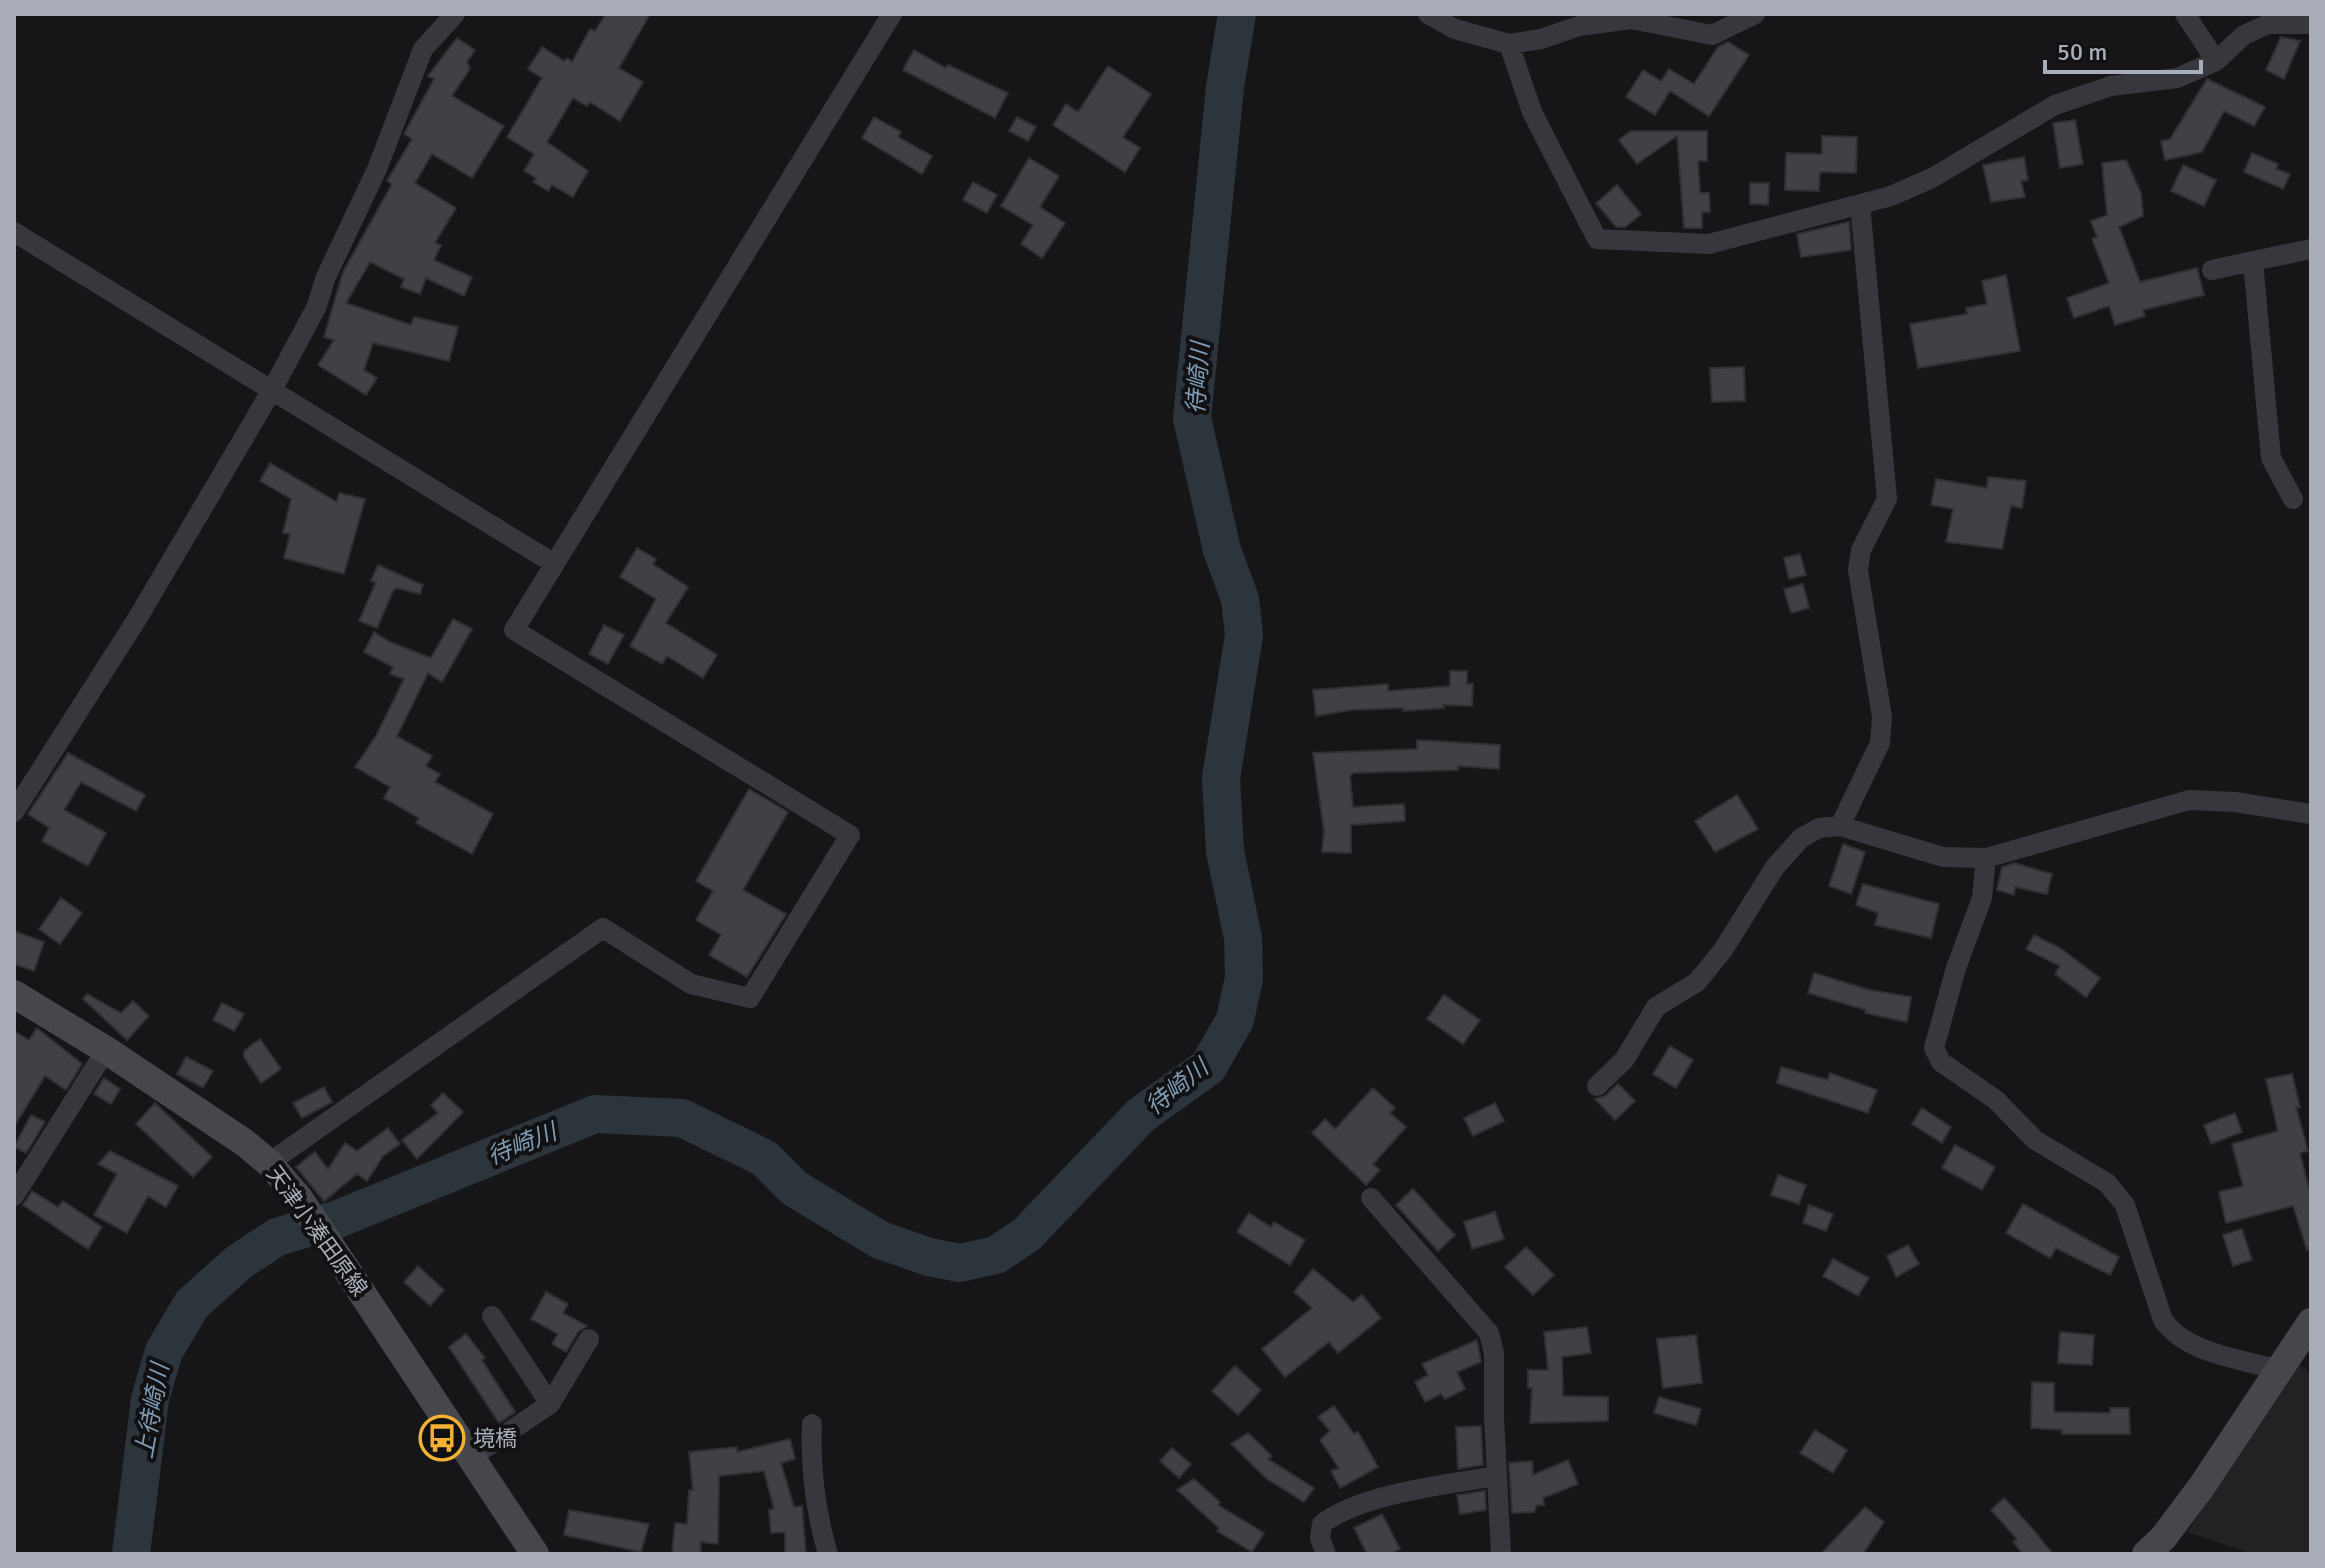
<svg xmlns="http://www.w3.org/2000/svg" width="2325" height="1568" font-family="Signika,'Noto Sans JP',sans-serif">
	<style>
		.built { fill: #222225 }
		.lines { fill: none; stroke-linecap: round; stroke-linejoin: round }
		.river { stroke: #2c353c; stroke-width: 38 }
		.building { fill: #404145; stroke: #303034; stroke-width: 2 }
		.street { stroke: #37383d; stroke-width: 20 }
		.secondary { stroke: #45474d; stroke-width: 28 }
		.labels { text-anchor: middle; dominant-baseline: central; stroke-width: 8; stroke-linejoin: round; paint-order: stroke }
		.street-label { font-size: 22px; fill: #a8adb8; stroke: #111113 }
		.poi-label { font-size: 22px; fill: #a8adb8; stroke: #111113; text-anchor: start }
		.water-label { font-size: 24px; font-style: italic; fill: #7f9bb3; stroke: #111113 }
	</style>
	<rect width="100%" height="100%" fill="#161618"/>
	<!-- built -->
	<path class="built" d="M2298,1364L2311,1373V1554H2252L2187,1532Z"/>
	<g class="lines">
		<!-- river -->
		<path class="river" d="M131,1554L150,1399L164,1351L192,1304L239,1262L277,1237L338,1219L595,1114L682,1118L764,1158L794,1188L880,1240L929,1257L960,1263L996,1255L1026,1235L1141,1115L1208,1067L1235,1020L1244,978L1243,938L1225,851L1221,778L1244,635L1240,599L1222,550L1192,418L1225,87L1237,14"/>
	</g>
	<!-- building -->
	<path class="building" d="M606,14H650L619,68L643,82L620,121L590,102L587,106L573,98L547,142L588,171L573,197L552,185L548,191L533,182L536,178L524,171L534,154L507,137L542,78L528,69L542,47L564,61L567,58L572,62L590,29L595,31Z
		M2281,37L2300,41L2284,79L2266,70Z
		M457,38L475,50L467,62L470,69L452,96L504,126L472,178L432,154L415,183L456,208L435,243L441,245L434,260L472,277L464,296L426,278L420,294L401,287L404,279L370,262L346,303L411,325L414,317L458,327L449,361L373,343L364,370L377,378L366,395L318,365L334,340L324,337L343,272L392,184L387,181L412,139L404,134L434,79L428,76Z
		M1728,42L1749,55L1709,116L1670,91L1655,115L1626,97L1643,70L1661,81L1669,69L1694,84L1718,47Z
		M914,50L946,68L948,65L1008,93L995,118L903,70Z
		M1108,66L1151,94L1123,137L1140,148L1125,172L1053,125L1066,104L1078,112Z
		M2207,79L2265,107L2254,126L2224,111L2202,152L2165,160L2161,141L2170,139Z
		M874,117L901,132L898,137L932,156L922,174L862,138Z
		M1017,117L1036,127L1028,141L1009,131Z
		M2075,120L2083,164L2060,168L2053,123Z
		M1631,131H1707V161H1698L1700,193H1709L1710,212H1702V228H1684L1677,136L1637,164L1619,140Z
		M1822,136L1857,137L1856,173L1820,172L1819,191L1785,190L1786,153L1822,154Z
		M2252,153L2278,164L2276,169L2290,174L2283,189L2244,172Z
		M2024,157L2028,180L2021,181L2025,197L1991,202L1983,165Z
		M1029,158L1059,176L1040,207L1065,223L1042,258L1021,244L1033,225L1001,206Z
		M2126,160L2141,193L2143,216L2119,227L2140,282L2197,268L2204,295L2143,310L2145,316L2115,325L2109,306L2074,318L2067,298L2109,283L2092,239L2097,237L2091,221L2107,215L2102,163Z
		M2183,165L2216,180L2204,206L2171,191Z
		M973,182L997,195L987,213L963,200Z
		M1750,183H1769L1768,205L1750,204Z
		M1617,185L1641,214L1625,227H1616L1596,203Z
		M1849,222L1851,250L1801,257L1797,234Z
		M2006,275L2020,351L1918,368L1910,324L1967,314L1966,308L1987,304L1982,281Z
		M1744,367L1745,401L1712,402L1710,368Z
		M270,463L337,502L339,493L365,499L344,574L284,558L290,534L283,533L291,499L260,481Z
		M1988,477L2026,481L2022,508L2011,506L2002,549L1946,542L1953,509L1931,505L1936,479L1987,488Z
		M637,548L656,559L653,564L688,587L666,623L717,655L703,678L667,656L662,664L630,646L656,599L620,577Z
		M1800,554L1806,575L1789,579L1784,558Z
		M378,565L423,585L420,594L397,588L393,591L377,628L359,621L376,582L371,581Z
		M1803,584L1809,608L1791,613L1784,589Z
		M453,619L472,629L442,682L428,673L397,736L432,756L426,766L440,774L435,782L493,814L472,854L416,823L419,818L384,798L390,787L355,767L376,736L404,679L390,674L393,667L364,652L374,632L390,642L431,658Z
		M604,625L624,635L608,664L589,654Z
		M1450,671H1467V684H1473L1472,706L1443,705L1444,708L1403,711V708L1351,710L1316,716L1313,690L1388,684V691L1450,686Z
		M1417,740L1500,745L1499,769L1458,766V770L1353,773L1350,776L1353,807L1404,804L1405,821L1351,825V853L1322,852L1324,831L1313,753L1417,749Z
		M68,753L145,795L136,811L81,782L64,810L106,833L88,866L42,841L49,828L28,814Z
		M749,789L788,812L743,890L786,914L747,977L709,955L721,935L696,920L713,891L696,881Z
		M1737,795L1758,829L1715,852L1695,821Z
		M1843,844L1865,852L1851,894L1829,886Z
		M2014,863L2052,874L2047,894L2015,887L2014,895L1997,890L2002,867Z
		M1863,884L1939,904L1931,938L1875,925L1878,913L1856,905Z
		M61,898L82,913L60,944L39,929Z
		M14,931L44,942L34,971L14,964Z
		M2034,935L2060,948L2100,978L2086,997L2055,974L2060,966L2026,949Z
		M1814,973L1870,990L1911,997L1907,1022L1865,1013L1866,1010L1808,993Z
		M87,994L121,1013L133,1001L149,1016L127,1040L83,999Z
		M1444,995L1480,1020L1463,1044L1427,1019Z
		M222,1003L244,1014L234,1031L213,1020Z
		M37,1028L82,1064L66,1090L45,1076L14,1127V1031L29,1040Z
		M260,1039L281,1069L261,1083L244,1057V1051Z
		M1670,1046L1693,1060L1676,1088L1653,1074Z
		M186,1057L213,1071L203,1088L177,1074Z
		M1781,1067L1828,1080L1830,1073L1877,1090L1868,1113L1777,1083Z
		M2292,1074L2300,1107H2296L2308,1151L2300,1153L2311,1197V1250H2307L2293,1206L2226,1223L2219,1192L2243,1186L2232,1144L2278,1131L2266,1079Z
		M104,1078L120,1089L111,1104L94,1094Z
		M1618,1084L1635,1101L1615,1120L1595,1099L1605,1096Z
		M324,1087L332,1102L302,1118L293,1103Z
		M1373,1088L1395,1108L1390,1113L1406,1127L1373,1164L1380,1170L1366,1185L1312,1133L1325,1119L1335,1129Z
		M443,1093L463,1112L417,1159L402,1140L438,1113L431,1105Z
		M155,1103L212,1157L193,1177L136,1124Z
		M1495,1103L1504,1121L1473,1136L1464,1118Z
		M1922,1108L1951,1127L1942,1143L1912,1124Z
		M2235,1113L2242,1132L2211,1144L2204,1125Z
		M31,1115L45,1122L26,1153L14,1147Z
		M388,1128L400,1144L383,1156L367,1181L357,1174L324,1201L296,1167L315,1152L328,1169L345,1143L357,1151Z
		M1955,1145L1995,1167L1982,1190L1942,1168Z
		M110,1151L178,1186L166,1207L148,1196L127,1233L94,1215L117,1174L98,1164Z
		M1778,1175L1806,1185L1799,1204L1771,1195Z
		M1413,1189L1455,1235L1438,1251L1396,1205Z
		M32,1191L58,1207L63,1201L102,1227L88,1249L23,1205Z
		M2023,1204L2119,1257L2110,1275L2056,1248L2050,1258L2006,1233Z
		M1809,1205L1833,1214L1826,1231L1803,1223Z
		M1495,1212L1504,1239L1472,1249L1464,1222Z
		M1249,1213L1271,1227L1274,1222L1305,1240L1290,1265L1237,1232Z
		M2242,1229L2252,1260L2233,1266L2223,1235Z
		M1908,1245L1919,1264L1896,1277L1887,1256Z
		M1526,1247L1554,1275L1533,1295L1505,1267Z
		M1833,1259L1869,1278L1858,1296L1823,1276Z
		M418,1266L444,1290L430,1306L404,1282Z
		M1313,1269L1353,1302L1362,1295L1381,1318L1338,1353L1329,1342L1285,1377L1262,1349L1312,1308L1294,1292Z
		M546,1292L568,1304L563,1313L587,1326L578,1332L566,1352L552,1344L558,1334L531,1319Z
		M1587,1327L1591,1353L1562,1357L1563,1396L1608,1397V1421L1530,1423L1532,1388H1528V1370H1548L1544,1332Z
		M2060,1332L2094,1335L2092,1365L2058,1363Z
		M466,1334L485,1358L482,1360L515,1412L499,1423L449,1347Z
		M1696,1335L1702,1383L1663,1388L1657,1339Z
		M1477,1340L1481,1362L1457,1372L1465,1389L1445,1399L1441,1394L1425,1402L1415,1382L1428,1375L1422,1364Z
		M1235,1366L1261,1390L1238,1415L1212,1391Z
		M2032,1382L2054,1383V1412L2110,1413V1408H2129L2130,1434H2062V1430L2031,1428Z
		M1659,1397L1701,1409L1696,1425L1654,1413Z
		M1334,1406L1354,1434L1358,1432L1378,1467L1340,1488L1331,1471L1339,1468L1320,1440L1330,1431L1318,1417Z
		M1481,1426L1483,1465L1458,1469L1456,1427Z
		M1815,1430L1847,1450L1833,1473L1800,1453Z
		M1248,1433L1272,1456L1268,1459L1314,1488L1304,1502L1267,1479L1231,1444Z
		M790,1439L795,1459L781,1463L794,1507L802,1506L806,1554H785V1532L771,1533L769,1510L774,1509L764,1471L719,1476L718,1544L701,1542L700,1554H672L675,1523L687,1524L689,1490H693L689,1452L737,1447V1452Z
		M1172,1448L1191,1464L1179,1478L1160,1461Z
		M1568,1460L1578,1484L1543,1498L1544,1505H1537L1534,1512L1512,1513L1509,1463L1532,1461L1533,1475Z
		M1194,1479L1220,1502L1218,1505L1264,1533L1252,1552L1217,1531L1219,1528L1177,1490Z
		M1485,1491L1486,1510L1460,1514L1457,1495Z
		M2004,1498L2031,1527L2053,1554H2023L2013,1542L2017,1539L1991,1510Z
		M1865,1507L1884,1522L1863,1554H1821Z
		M569,1510L649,1524L641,1552L564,1535Z
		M1382,1514L1400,1549L1390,1554H1367L1354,1528Z"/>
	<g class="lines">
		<!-- street -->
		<path class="street" d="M1428,14L1455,29L1509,44L1541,39L1579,26L1631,19L1712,35L1755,14
			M2185,14L2216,61
			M1509,44L1532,112L1597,239L1709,244L1891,196L1932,178L2055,105L2111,86L2177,78L2216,61L2244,35L2268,24H2311
			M14,232L553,563
			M2212,270L2253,261
			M2293,499L2271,458L2253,261L2311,249
			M14,812L137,619L272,390L317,306L325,279L377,169L423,49L455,14
			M1840,826L1880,743L1882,717L1858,570L1861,550L1887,499L1860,204
			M1986,858L1982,898L1956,968L1934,1048L1941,1062L1996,1100L2035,1140L2107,1183L2125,1205L2163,1320C2187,1354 2241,1359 2279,1370
			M1597,1086L1624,1060L1656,1007L1697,982L1723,950L1775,867L1801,838L1819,828L1840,826L1943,857L1986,858L2189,800L2235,802L2311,814
			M269,1163L603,928L691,984L750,998L850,835L514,630L892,14
			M14,1196L106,1050
			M1371,1198L1489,1333L1494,1353V1417L1501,1554
			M550,1404L589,1339
			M812,1424C810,1470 815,1510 828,1554
			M472,1457L550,1404L492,1316
			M1326,1554L1320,1538L1322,1524C1360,1494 1449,1484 1497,1476"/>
		<!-- secondary -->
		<path class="secondary" d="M14,994L106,1050L245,1143L269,1163L299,1198L535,1554
			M2146,1554L2163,1538L2202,1486L2311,1322"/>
	</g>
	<!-- icons -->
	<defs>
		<g id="bus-ring" transform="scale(2.3)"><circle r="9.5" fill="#111113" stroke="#f2b134" stroke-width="1.5"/><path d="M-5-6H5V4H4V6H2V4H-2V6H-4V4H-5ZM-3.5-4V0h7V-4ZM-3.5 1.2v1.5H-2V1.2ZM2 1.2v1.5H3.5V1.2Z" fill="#f2b134"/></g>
	</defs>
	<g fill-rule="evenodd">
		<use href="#bus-ring" x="442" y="1438"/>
	</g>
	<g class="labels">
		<!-- street labels -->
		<g class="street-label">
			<text transform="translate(317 1231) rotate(54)">天津小湊田原線</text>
		</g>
		<!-- poi labels -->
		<g class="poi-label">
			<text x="473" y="1438">境橋</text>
		</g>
		<!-- water labels -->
		<g class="water-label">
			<text transform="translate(1198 378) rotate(-86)">待崎川</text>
			<text transform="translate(1177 1087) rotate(-39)">待崎川</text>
			<text transform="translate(522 1144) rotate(-22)">待崎川</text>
			<text transform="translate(152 1411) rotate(-80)">上待崎川</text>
		</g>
	</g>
	<!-- border -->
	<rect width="2325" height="1568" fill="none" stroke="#a8adb8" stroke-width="32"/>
	<!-- scale -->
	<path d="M2045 60v12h156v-12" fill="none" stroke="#a8adb8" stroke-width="4"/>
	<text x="2057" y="60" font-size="24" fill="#a8adb8" stroke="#111113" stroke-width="6" paint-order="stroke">50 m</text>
</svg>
